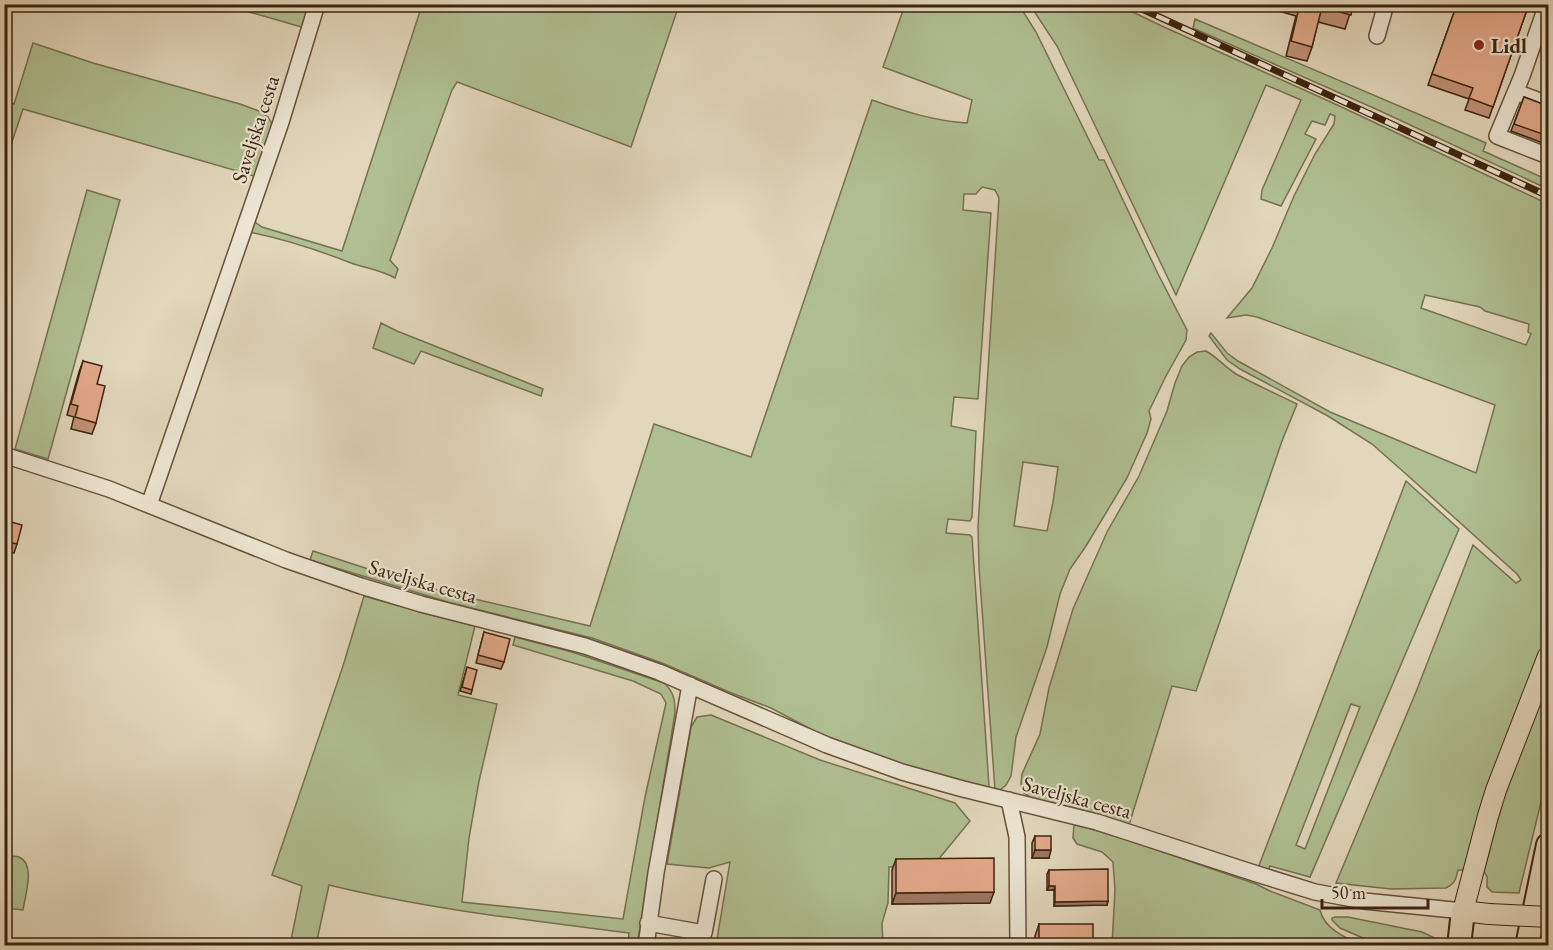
<svg xmlns="http://www.w3.org/2000/svg" width="1553" height="950" font-family="'EB Garamond',serif">
	<style>
		.green { fill: #b0bf92; stroke: #767250; stroke-width: 1.5; fill-rule: evenodd }
		.lines { fill: none; stroke-linecap: round; stroke-linejoin: round }
		.minor-casing { stroke: #665139; stroke-width: 18 }
		.major-casing { stroke: #3c240e; stroke-width: 22 }
		.highway-casing { stroke: #3c240e; stroke-width: 26 }
		.minor { stroke: #ece5d3; stroke-width: 15 }
		.major { stroke: #e2d7bb; stroke-width: 20 }
		.highway { stroke: #e2d7bb; stroke-width: 22 }
		.rail-casing { stroke: #3c240e; stroke-width: 7 }
		.rail { stroke: #ece5d3; stroke-width: 4.5; stroke-dasharray: 14; stroke-linecap: butt }
		.major-bridge-casing { stroke: #3c240e; stroke-width: 22; stroke-linecap: butt }
		.major-bridge { stroke: #e2d7bb; stroke-width: 20 }
		.wall { fill: #c29176; stroke: #3c240e; stroke-width: 1.5 }
		.shaded-wall { fill: #9e7660; stroke: #3c240e; stroke-width: 1.5 }
		.building { fill: #e2a989; stroke: #3c240e; stroke-width: 1.5 }
		.poi-dot { fill: #8f2418; stroke: #ece5d3; stroke-width: 2 }
		.labels { text-anchor: middle; dominant-baseline: central; stroke-width: 4.5; stroke-linejoin: round; paint-order: stroke }
		.poi-label { font-size: 21px; font-weight: bold; fill: #3c240e; stroke: #ece5d3; text-anchor: start }
		.street-label { font-size: 21px; fill: #3c240e; stroke: #ece5d3 }
	</style>
	<rect width="100%" height="100%" fill="#e2d7bb"/>
	<filter id="stains"><feTurbulence type="fractalNoise" baseFrequency=".00333" numOctaves="4"/><feColorMatrix values="0 0 0 0 .2 0 0 0 0 .09 0 0 0 0 .02 0 0 0 .5 -.17"/></filter>
	<radialGradient id="worn" r=".72"><stop offset=".6" stop-color="#630" stop-opacity="0"/><stop offset="1" stop-color="#630" stop-opacity=".3"/></radialGradient>
	<!-- green -->
	<path class="green" d="M225,5H312L305,28Z
		M422,5H679L631,147L457,82L452,90L390,260L398,269L395,278C381,270 365,268 351,263C318,250 284,239 249,232L252,220L262,227L342,251Z
		M905,5H1019L1036,32L1099,160H1104L1158,274L1187,330L1186,340L1166,376L1149,411L1151,419L1147,433L1127,478L1086,546L1070,569L1060,594L1047,647L1016,737L1011,776L1006,785L1000,790H995L979,567L978,526L999,198L995,190L982,187L976,194H964L963,210L991,213L978,399L954,397L951,426L976,431L972,517L970,521L948,519L946,533L970,535L972,537L989,786L987,789L904,766L835,742L771,708L729,692L662,663L592,638L451,603L310,560L313,551L405,581L449,593L590,626L654,424L751,457L872,100C903,111 934,121 967,123L972,100L883,67ZM1023,462L1058,467L1053,502L1047,531L1014,526Z
		M1030,5H1118L1164,27L1333,103L1548,204V634L1483,798L1464,870H1458C1456,879 1455,884 1446,888L1391,889L1336,883L1416,692L1473,545L1516,583L1521,580L1517,574L1406,474L1372,444L1328,416L1240,369L1227,360L1209,336L1211,333L1227,353L1238,361L1330,412L1476,473L1495,405L1257,317L1246,315L1227,318L1252,288L1272,248L1294,196L1315,154L1334,124L1335,116L1330,114L1325,125L1312,121L1305,134L1316,139L1281,206L1261,199L1262,190L1301,100L1266,85L1176,295L1057,46ZM1425,295L1480,307L1485,311L1529,324L1528,332L1531,334L1526,345L1421,308Z
		M1195,19L1486,143L1483,151L1548,180V189L1378,110L1193,28Z
		M33,43L93,63L240,104L259,111L268,117L272,124V132L258,177L23,109L4,166V101L14,104Z
		M87,190L120,200L48,459L15,449Z
		M381,323L397,331L543,389L541,396L421,351L414,364L373,348Z
		M1206,351C1217,357 1225,367 1236,374C1256,385 1277,394 1297,404L1282,441L1196,691L1172,686L1129,825L1033,799L1024,793L1022,789L1021,784L1022,774L1040,734L1049,688L1073,609L1107,532L1139,476L1167,411L1175,383L1182,366L1189,357L1197,352Z
		M1406,481L1459,529L1310,877L1270,866L1268,871L1258,868ZM1351,704L1360,707L1305,849L1296,845Z
		M364,596L420,612L475,626L458,695L497,704L479,781L469,838L462,902L623,919L645,797L666,703L661,694L633,681L513,645L515,637L572,652L664,683C674,692 675,700 675,713L637,945H628L629,933C528,920 427,909 329,885L316,945H290L302,886L272,875L343,666Z
		M1548,678V773L1519,893L1492,892L1487,887V877L1484,871L1506,788Z
		M711,715L820,760L955,803L970,821L933,866L889,867L888,903L882,923L883,945H716L730,862L709,868L667,864L691,727L697,717Z
		M1074,824L1125,839L1256,884L1270,891L1320,910C1324,929 1346,938 1362,945H1112L1115,890L1113,862L1102,852L1077,844L1073,838Z
		M5,856C9,856 15,856 19,857C36,864 25,896 23,910L5,908Z
		M1335,917H1348L1422,932L1435,938L1440,945H1379L1340,928L1332,920V918Z"/>
	<g class="lines">
		<!-- minor casing -->
		<g class="minor-casing">
			<path id="minor" d="M1547,4L1522,76L1497,136L1548,156
				M1377,36L1386,4
				M1516,92L1548,104
				M4,455L109,489L286,560L361,586L421,604L585,646L625,660L659,672L827,745L902,772L963,789L1097,822L1257,874L1315,892L1364,901L1463,911
				M149,505L281,122L317,4
				M1009,800L1017,837L1018,946
				M648,923L704,933L714,879
				M646,946L656,873L690,685"/>
		</g>
		<!-- major casing -->
		<g class="major-casing">
			<path id="major" d="M1489,914L1463,911L1488,816L1496,790L1548,656"/>
		</g>
		<!-- highway casing -->
		<g class="highway-casing">
			<path id="highway" d="M1459,946L1463,911
				M1527,946L1548,845"/>
		</g>
		<!-- minor -->
		<use href="#minor" class="minor"/>
		<!-- major -->
		<use href="#major" class="major"/>
		<!-- highway -->
		<use href="#highway" class="highway"/>
		<!-- rail casing -->
		<g class="rail-casing">
			<path id="rail" d="M1131,4L1548,196"/>
		</g>
		<!-- rail -->
		<use href="#rail" class="rail"/>
		<!-- major-bridge casing -->
		<g class="major-bridge-casing">
			<path id="major-bridge" d="M1489,914L1548,917"/>
		</g>
		<!-- major-bridge -->
		<use href="#major-bridge" class="major-bridge"/>
	</g>
	<!-- wall -->
	<path class="wall" d="M1255,4H1353L1345,29L1318,22L1312,47L1307,61L1286,56L1296,16Z
		M1457,4H1529L1489,118L1465,110L1469,99L1428,85Z
		M1524,97L1548,106V145L1511,131Z
		M83,361L97,384L96,423L92,434L71,429L74,417L67,415L79,372Z
		M4,520L17,544L14,553L4,550Z
		M484,632L504,662L501,669L476,663Z
		M466,671L472,690L471,694L460,691Z
		M1035,836L1049,858H1032V843Z
		M896,859L990,903L892,904V870Z
		M1049,870L1108,901L1107,905L1054,906V890H1047V874Z
		M1039,924L1093,945H1035V936Z"/>
	<!-- shaded-wall -->
	<path class="shaded-wall" d="M1035,850H1051L1049,858H1032Z
		M1049,886H1055L1054,890H1047Z
		M994,892L990,903L892,904L896,893Z
		M1108,901L1107,905L1054,906L1055,902Z"/>
	<!-- building -->
	<path class="building" d="M1300,4H1353L1351,15L1322,7L1312,47L1291,41Z
		M1457,4H1529L1493,107L1469,98L1473,88L1432,74Z
		M1524,97L1548,106V136L1514,124Z
		M83,361L102,366L97,384L105,386L96,423L75,417L78,406L71,404Z
		M4,520L22,525L17,544L4,541Z
		M4,568L11,569L6,590H4Z
		M484,632L510,639L504,662L478,655Z
		M467,667L477,670L472,690L462,687Z
		M1035,836H1051V850H1035Z
		M994,858V892L896,893V859Z
		M1108,869V901L1055,902V886H1049V870Z
		M1039,924H1093V945H1039Z"/>
	<!-- markers -->
	<circle class="poi-dot" cx="1479" cy="45" r="6"/>
	<g class="labels">
		<!-- poi labels -->
		<g class="poi-label">
			<text x="1491" y="45">Lidl</text>
		</g>
		<!-- street labels -->
		<g class="street-label">
			<text transform="translate(255 129) rotate(-72)">Saveljska cesta</text>
			<text transform="translate(423 581) rotate(16)">Saveljska cesta</text>
			<text transform="translate(1077 797) rotate(15)">Saveljska cesta</text>
		</g>
	</g>
	<!-- margin -->
	<rect width="1553" height="950" fill="none" stroke="#e2d7bb" stroke-width="24"/>
	<rect x="6" y="6" width="1541" height="938" fill="none" stroke="#3c240e" stroke-width="3"/>
	<rect x="12" y="12" width="1529" height="926" fill="none" stroke="#3c240e" stroke-width="1.5"/>
	<!-- scale -->
	<path d="M1322 899v9h106v-9" fill="none" stroke="#3c240e" stroke-width="3"/>
	<text x="1331" y="899" font-size="18" fill="#3c240e" stroke="#ece5d3" stroke-width="4.5" paint-order="stroke">50 m</text>
	<rect width="100%" height="100%" filter="url(#stains)"/>
	<rect width="100%" height="100%" fill="url(#worn)"/>
</svg>
